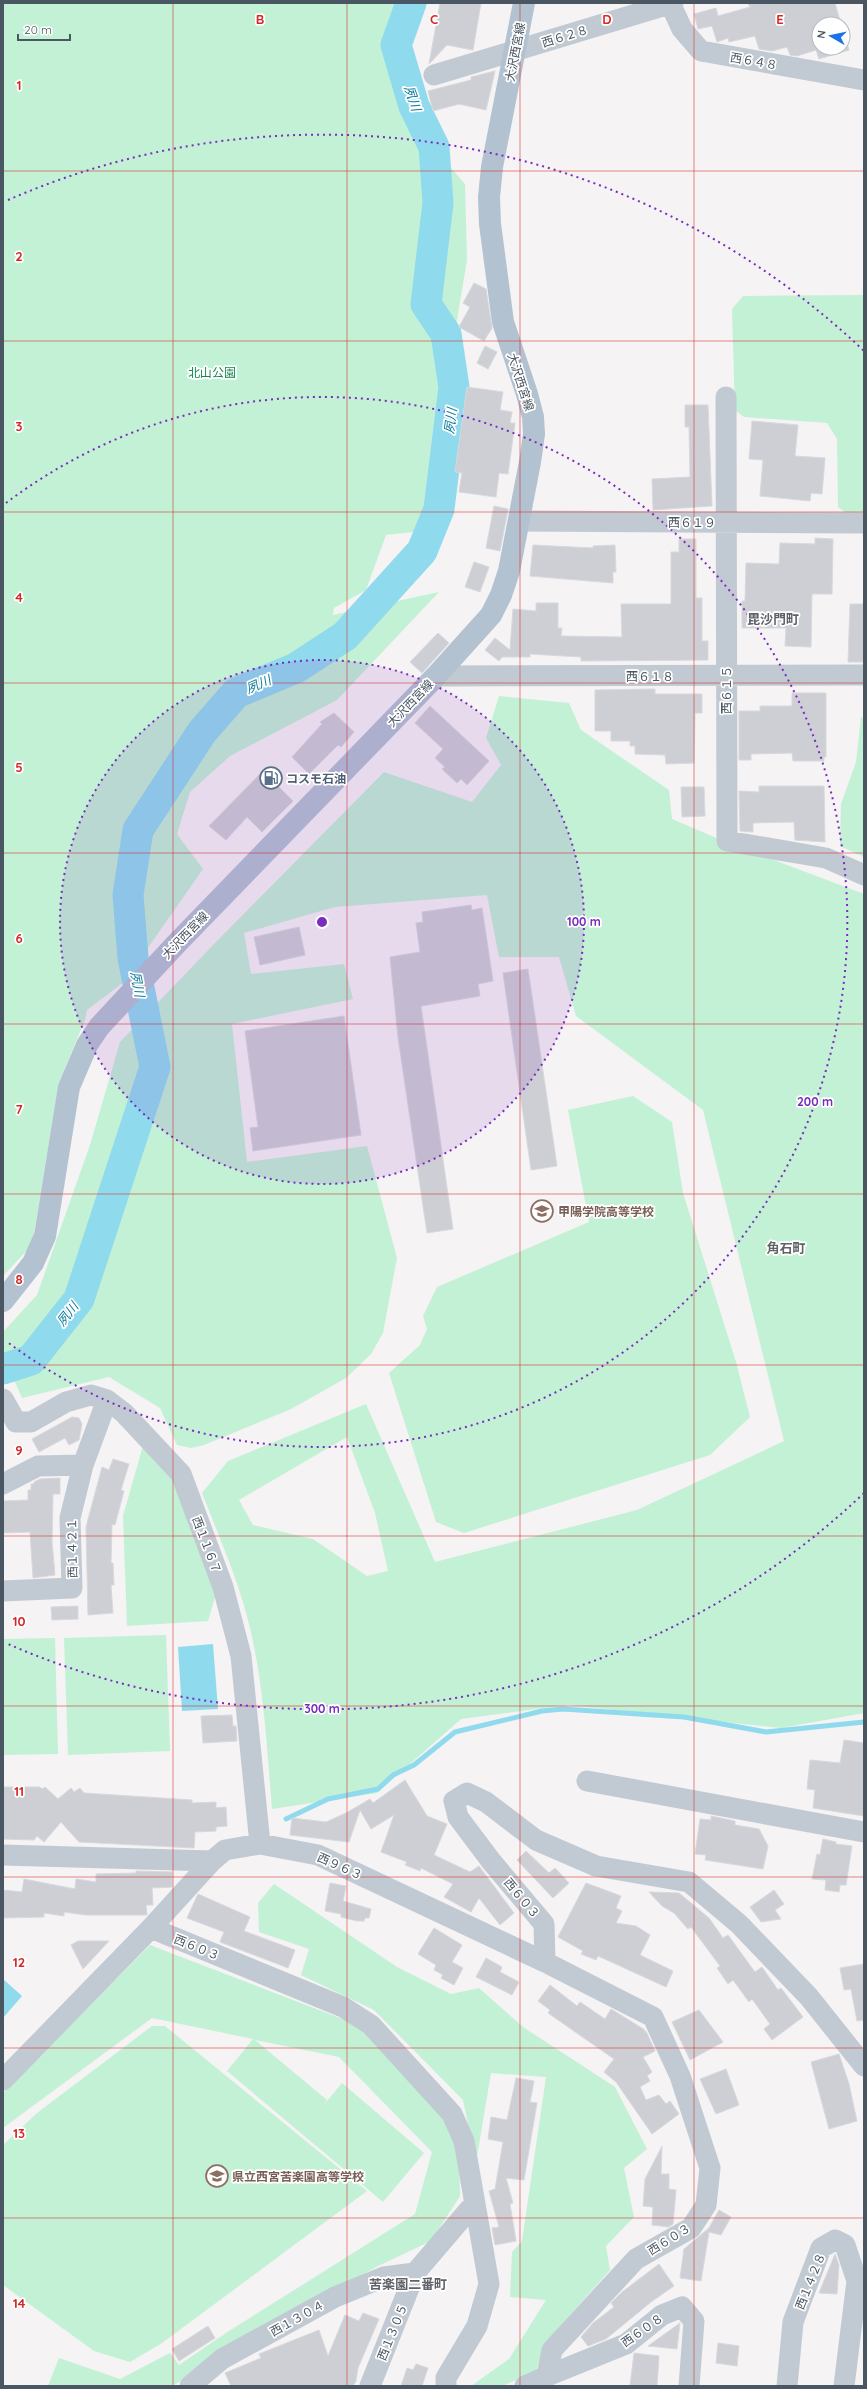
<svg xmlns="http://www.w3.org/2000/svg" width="867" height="2389" font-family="Quicksand,'Noto Sans JP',sans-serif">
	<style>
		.green { fill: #c3f1d5; fill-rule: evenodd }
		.water { fill: #90daee }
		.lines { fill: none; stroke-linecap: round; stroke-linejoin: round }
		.stream { stroke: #90daee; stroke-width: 5 }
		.river { stroke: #90daee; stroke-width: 31 }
		.building { fill: #cdcfd5; stroke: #d7d9de }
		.minor { stroke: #c1cad2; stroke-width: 21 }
		.primary { stroke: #b3c2d1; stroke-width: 22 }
		.grid { fill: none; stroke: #d62828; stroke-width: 1; stroke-opacity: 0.55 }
		.ring { fill: none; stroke: #7b2cbf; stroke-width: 2; stroke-dasharray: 2 4 }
		.labels { text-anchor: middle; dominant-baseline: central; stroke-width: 3.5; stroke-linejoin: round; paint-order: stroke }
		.street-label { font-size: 12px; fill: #4a5661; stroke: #fff }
		.park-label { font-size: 12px; fill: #17864f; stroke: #fff }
		.service-label { font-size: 12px; font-weight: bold; fill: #4e5e75; stroke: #fff; text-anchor: start }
		.education-label { font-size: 12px; font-weight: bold; fill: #785e54; stroke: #fff; text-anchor: start }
		.water-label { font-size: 13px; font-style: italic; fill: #0c7c9b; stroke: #fff }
		.neighbourhood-label { font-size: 13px; font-weight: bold; fill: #5f6368; stroke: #fff }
		.grid-label { font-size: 13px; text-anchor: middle; font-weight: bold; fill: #d62828; stroke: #fff; stroke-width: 3.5; stroke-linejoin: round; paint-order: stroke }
		.centre { fill: #7b2cbf; stroke: #fff; stroke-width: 2 }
		.ring-label { font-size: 12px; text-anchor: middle; font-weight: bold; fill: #7b2cbf; stroke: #fff; stroke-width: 3.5; stroke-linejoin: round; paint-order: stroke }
	</style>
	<rect width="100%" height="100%" fill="#f5f3f3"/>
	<!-- green -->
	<path class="green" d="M3,3H408L417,129L465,184L467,260L422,531L386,535L366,590L334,608L333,615L439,592L337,700L230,756L190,792L177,834L203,869L124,982L87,1010L85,1020L59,1082L32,1245L3,1276Z
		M864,295V513H846L838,507L837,439L827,423L744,417L735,410L732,309L743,296Z
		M499,696L569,703L581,730L669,790L672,819L721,840L864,894V1713L781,1728L568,1705L461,1719L377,1793L272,1809C267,1749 264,1687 250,1628C239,1581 219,1537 202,1493L228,1461L366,1404L435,1562L637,1510L784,1441L703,1110L576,1016L559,957H499L487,895L335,907L244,933L251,974L344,964L353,999L232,1024L247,1162L367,1146L397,1258L383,1333L371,1354L346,1378L291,1409L204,1445L191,1448L177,1445L160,1408L109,1377L22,1398L3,1355V1332L37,1295L90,1145L120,1042L215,943L384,772L472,802L501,765L486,738ZM347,1437L375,1513L388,1571L367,1576L313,1539L253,1525L239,1500Z
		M861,717L864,719V857L840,846L841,804L856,762Z
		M633,1096L672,1122L683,1193L736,1362L750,1417L710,1455L464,1533L436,1522L389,1373L420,1345L427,1329L423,1316L437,1287L589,1222L568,1110Z
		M144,1442L173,1477L216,1594L208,1621L127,1626L123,1516Z
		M166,1635L170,1751L68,1755L64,1638Z
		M55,1638L58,1754L3,1755V1639Z
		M274,1884L397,1967L451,1994L479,1988L523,2027L615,2087L647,2149L624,2168L634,2217L606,2246L610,2270L544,2344L536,2372L502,2386H471L509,2359L546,2300L510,2297L512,2252L522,2241L546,2077L491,2073L476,2162L463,2100L374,2010L301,1975L309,1949L259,1932L258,1903Z
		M150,1945L358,2025L449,2121L459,2160L460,2196L431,2241L376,2267L172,2386H48L59,2358L120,2379L170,2353L179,2365L226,2333L415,2214L432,2152L339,2057L255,2040L327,2100L322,2107L342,2083L424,2153L383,2202L227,2071L253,2039L152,2018L3,2128V2093Z
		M152,2026H165L367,2191L162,2343L130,2362L94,2351L3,2285V2145L37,2113Z"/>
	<!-- water -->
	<path class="water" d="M213,1644L218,1709L182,1711L178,1647Z
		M3,1979L22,1996L3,2018Z"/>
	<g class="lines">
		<!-- stream -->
		<path class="stream" d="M286,1819L328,1799L378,1789L393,1775L414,1765L455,1732L542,1711L563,1709L684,1717L766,1732L864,1722"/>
		<!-- river -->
		<path class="river" d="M3,1369L31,1360L79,1299L155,1067L133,958L128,895L138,830L202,732L236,693L296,668L345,636L422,551L439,509L454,387L446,334L426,304L438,203L434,147L414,106L396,45L411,3"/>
	</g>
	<!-- building -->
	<path class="building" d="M440,3H481L473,50L447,45L429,64Z
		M748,3H835L841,24H819V48H843V31L849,50L819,59L816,50L797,56L790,55L787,47L772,51L759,49L755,36L729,42L728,38L717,42L712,26L698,29L694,14L716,8L718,16L750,7Z
		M495,71L486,110L459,104L433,111L428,91L471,80V77Z
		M474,283L486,289L492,328L484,341L459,327L470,307L463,303Z
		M485,346L497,352L488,369L477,363Z
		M467,387L503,392L500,410L512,412L510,423H515L508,474L499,473L496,497L459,492L462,473L455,472Z
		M685,405H708L712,506L653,510L652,479L690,477L689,427H685Z
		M752,421L798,425L795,456L825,458L822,494L811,493L810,501L760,496L763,460L749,459Z
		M494,506L508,509L500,551L486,548Z
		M815,538L833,539L832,594H812L811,647L785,646L786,628H742V601H745L746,563L779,564L780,543L815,544Z
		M679,539H696V598H702V641H708V660L581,661V657L530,654V657H502L499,661L485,650L495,638L510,650L513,609L536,611V603H558V628H562L561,636L622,637L621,604H671V552H679Z
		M533,545L593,548V546L615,545L616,572H613V583L530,576Z
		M474,562L489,567L480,592L465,587Z
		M850,604H864V662H848Z
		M438,633L449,643L422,673L410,662Z
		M655,689V694H702V713H695L694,763L666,764L665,755L635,754V746H630V741H611V731H595V690Z
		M792,693H826V757H824V761H793L792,753L751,754V760H739V711H760V706H792Z
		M430,706L489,761L467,785L461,779L457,783L442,769L445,767L435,758L443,749L415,723Z
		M334,713L354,732L341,747L338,745L309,774L292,757L322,724L320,722Z
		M263,771L293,801L262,832L247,817L226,840L209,826Z
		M759,786H824L825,842L795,840L794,822L753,823V832L740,831L739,791L759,792Z
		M681,787H704L705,816L682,817Z
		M471,905L472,910L482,908L493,981L478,984L480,996L421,1006L453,1229L427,1233L398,1037L390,957L420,952L416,923L423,922L422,912Z
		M299,927L305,955L260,965L254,937Z
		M528,969L557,1166L531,1170L503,973Z
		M344,1016L361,1135L253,1151L250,1128L258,1127L245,1031Z
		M72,1417L79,1418L82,1424L79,1440L69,1445L65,1438L39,1452L32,1439Z
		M113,1459L129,1464L121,1490L124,1491L115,1525L112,1524L111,1563H113L114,1585H111L113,1613L88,1615L86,1527L102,1467L109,1470Z
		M60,1478V1494H53L52,1542L55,1575L33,1578L30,1532L3,1533V1501L28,1500V1490H31V1484H34V1482L40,1479Z
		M78,1606V1619L52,1620L51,1607Z
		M232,1715L233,1726H236L237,1741L203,1743L201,1716Z
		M844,1740L864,1743V1816L813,1808L815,1790L807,1789L810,1760L840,1763Z
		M405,1780L427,1816L447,1824L434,1855L470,1872L479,1866L514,1913L500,1925L479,1898L471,1912L444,1897L453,1884L421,1868L420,1871L405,1865L407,1862L381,1852L394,1815L371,1829L360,1810L349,1842L290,1835L292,1818L326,1822L346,1813L370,1799L373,1803Z
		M3,1787H40L42,1789L45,1787L58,1799L71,1788L74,1792L80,1788L84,1793L192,1800V1803L216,1802V1808L226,1807L227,1826L216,1827V1831L195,1832L194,1848L79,1842L61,1822L44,1842L37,1836L34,1840L3,1839Z
		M711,1816L735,1821V1825L759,1829L768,1846L763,1869L705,1860L706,1855L695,1854L700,1819L711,1820Z
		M823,1839L836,1842V1844L852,1846L846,1885H840L839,1892L825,1890L826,1880L812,1879L817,1854L820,1855Z
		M526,1851L549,1873L555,1868L569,1883L553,1898L517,1860Z
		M136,1871L172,1872V1887L152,1888L153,1905H146L147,1915H85L64,1912V1916L44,1913V1917L3,1918V1890L22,1892L24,1879L75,1889L76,1879L96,1882V1874L136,1873Z
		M330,1883L346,1886L343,1901L371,1909L369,1918H365L364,1921H357L341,1917V1914L325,1911Z
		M586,1883L621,1896L616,1908L622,1911L616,1923L636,1926L650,1935L640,1955L673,1971L666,1987L598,1956L596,1960L581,1954L583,1951L558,1937Z
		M774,1890L784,1904L775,1910L781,1919L761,1922L750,1907Z
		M649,1892L679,1893L709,1918L723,1938L728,1935L755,1972L762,1967L778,1990L781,1988L803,2017L772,2040L764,2029L770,2024L752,1999L749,2002L733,1980L728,1984L717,1968L720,1966L691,1927L688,1929L674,1913L662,1906Z
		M198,1894L250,1917L244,1931L295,1950L288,1968L220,1942L224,1932L187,1918Z
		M434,1928L462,1945L452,1962L463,1968L454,1985L441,1978L443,1975L434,1970L436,1965L418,1954Z
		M78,1941H109L83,1969L71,1945Z
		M486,1958L502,1967L500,1972L519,1982L512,1995L476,1977Z
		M864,1964V2020L857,2021L851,1989L844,1990L840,1968Z
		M550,1985L577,2006L580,2002L605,2019L611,2009L645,2030L644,2033L646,2031L655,2051L643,2057L652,2072L647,2076L650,2081L640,2087L646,2100L659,2095L666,2104L670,2101L679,2114L652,2134L616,2082L604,2072L614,2059L548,2013L550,2010L538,2001Z
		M699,2010L723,2042L690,2060L672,2022Z
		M839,2054L849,2084L857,2121L829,2129L811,2062Z
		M726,2069L739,2105L716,2114L700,2079Z
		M516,2078L534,2081L530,2102L537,2103L524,2180L506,2178L513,2203L510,2204L516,2241L495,2245L492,2228L499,2227L489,2191L495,2189L503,2142L488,2139L491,2117L507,2120Z
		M662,2146L661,2174H669V2189L676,2190L673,2224L669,2227L652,2225L653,2207L643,2206L645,2179Z
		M719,2210L731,2217L721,2235L709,2232L701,2281L680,2278L684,2249L709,2228Z
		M835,2254L839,2265L837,2294L819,2293Z
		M659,2264L674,2286L651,2302L606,2339L588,2346L581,2337L593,2323L614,2307L611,2303L622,2292Z
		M363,2313L379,2319L358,2368L356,2381L353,2386H231L225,2373L261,2358L259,2354L319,2330L328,2356L345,2315L359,2321Z
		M680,2323L677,2349L648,2346Z
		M208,2326L215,2338L179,2361L172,2349Z
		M718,2343L739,2346L737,2366L716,2363Z
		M634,2353L659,2356L657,2386H630Z
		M416,2364L428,2368L422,2386H401L407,2368L413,2370Z"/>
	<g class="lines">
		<!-- minor -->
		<path class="minor" d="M670,3L682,29L701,51L864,80
			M434,75L673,3
			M726,397L727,841L826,858L864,875
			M519,521L864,523
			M436,676L864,675
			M3,1399L16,1422H31L66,1402L91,1395L107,1400L124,1413L181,1474L223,1587L241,1656L260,1844
			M3,1484L38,1466L83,1465
			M3,1591L72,1588L70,1518L83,1465L107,1400
			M587,1781L864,1832
			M3,1855L212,1861
			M151,1928L212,1861L225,1850L260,1844L318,1855L545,1962L653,2017L680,2076L710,2168L706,2205L691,2228L636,2259L552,2350L547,2376L525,2386
			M545,1962L544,1924L491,1861L458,1817L454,1801L467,1793L486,1802L536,1840L596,1866L689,1882L739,1924L809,1997L864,2066
			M3,2080L151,1928L343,2007L371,2025L452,2114L464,2141L489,2284L477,2326L446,2378V2386
			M547,2376L626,2344L662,2315L682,2307L694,2321L689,2386
			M190,2386L222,2359L335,2297L384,2277L415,2273
			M370,2386L415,2273L474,2204
			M787,2386L793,2322L821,2248L835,2240L845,2245L857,2281L844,2386"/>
		<!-- primary -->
		<path class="primary" d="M3,1301L33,1263L45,1236L69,1087L87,1045L99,1027L178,942L436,676L491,615L501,595L509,571L530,462L534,434L533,417L527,394L503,322L490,224L489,197L492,167L524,3"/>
	</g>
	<!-- grid -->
	<path class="grid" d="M173,3V2386M347,3V2386M520,3V2386M694,3V2386M3,171H864M3,341H864M3,512H864M3,683H864M3,853H864M3,1024H864M3,1194H864M3,1365H864M3,1536H864M3,1706H864M3,1877H864M3,2048H864M3,2218H864"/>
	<!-- distance rings -->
	<circle cx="322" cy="922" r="262" fill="#7b2cbf" fill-opacity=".12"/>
	<g class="ring">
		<circle cx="322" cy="922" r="262"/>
		<path d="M6 503A525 525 0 1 1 6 1341"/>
		<path d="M864 1493A787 787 0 0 1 8 1644M8 200A787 787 0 0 1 864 351"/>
	</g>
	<!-- icons -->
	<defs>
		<g id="fuel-ring" transform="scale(1.15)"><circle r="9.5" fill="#fff" stroke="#5c6f8a" stroke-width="1.5"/><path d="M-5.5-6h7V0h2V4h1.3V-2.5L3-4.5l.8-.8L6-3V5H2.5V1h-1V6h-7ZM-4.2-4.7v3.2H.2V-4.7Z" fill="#5c6f8a"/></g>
		<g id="school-ring" transform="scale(1.15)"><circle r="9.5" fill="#fff" stroke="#8d6e63" stroke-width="1.5"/><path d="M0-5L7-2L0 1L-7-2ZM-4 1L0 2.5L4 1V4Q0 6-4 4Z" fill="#8d6e63"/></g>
	</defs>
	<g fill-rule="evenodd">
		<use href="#fuel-ring" x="271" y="778"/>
		<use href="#school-ring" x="542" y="1211"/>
		<use href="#school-ring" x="217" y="2176"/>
	</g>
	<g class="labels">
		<!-- street labels -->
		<g class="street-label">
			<text transform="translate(565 36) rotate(-17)">西６２８</text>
			<text transform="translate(515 52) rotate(-79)">大沢西宮線</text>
			<text transform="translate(754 61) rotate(10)">西６４８</text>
			<text transform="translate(521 382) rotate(72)">大沢西宮線</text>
			<text x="692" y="522">西６１９</text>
			<text x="650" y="676">西６１８</text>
			<text transform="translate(726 690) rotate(-90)">西６１５</text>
			<text transform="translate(410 703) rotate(-46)">大沢西宮線</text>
			<text transform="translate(185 935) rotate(-46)">大沢西宮線</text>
			<text transform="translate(207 1545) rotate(69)">西１１６７</text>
			<text transform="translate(72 1548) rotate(-91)">西１４２１</text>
			<text transform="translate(340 1866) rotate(24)">西９６３</text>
			<text transform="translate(522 1898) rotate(50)">西６０３</text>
			<text transform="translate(197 1947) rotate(22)">西６０３</text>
			<text transform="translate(669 2239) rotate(-32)">西６０３</text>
			<text transform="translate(810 2281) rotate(-68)">西１４２８</text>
			<text transform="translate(297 2318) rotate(-29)">西１３０４</text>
			<text transform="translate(642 2330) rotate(-35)">西６０８</text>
			<text transform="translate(392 2332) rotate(-68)">西１３０５</text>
		</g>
		<!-- park labels -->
		<g class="park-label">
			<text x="212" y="372">北山公園</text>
		</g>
		<!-- service labels -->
		<g class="service-label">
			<text x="286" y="778">コスモ石油</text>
		</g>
		<!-- education labels -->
		<g class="education-label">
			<text x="558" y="1211">甲陽学院高等学校</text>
			<text x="232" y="2176">県立西宮苦楽園高等学校</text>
		</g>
		<!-- water labels -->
		<g class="water-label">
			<text transform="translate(413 98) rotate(71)">夙川</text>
			<text transform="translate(450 421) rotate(-83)">夙川</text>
			<text transform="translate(258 684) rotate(-23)">夙川</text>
			<text transform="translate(138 984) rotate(79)">夙川</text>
			<text transform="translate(67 1314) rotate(-52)">夙川</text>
		</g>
		<!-- neighbourhood labels -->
		<g class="neighbourhood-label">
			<text x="773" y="619">毘沙門町</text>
			<text x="786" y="1248">角石町</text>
			<text x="408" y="2284">苦楽園二番町</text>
		</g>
	</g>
	<g class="grid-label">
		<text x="260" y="24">B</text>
		<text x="434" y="24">C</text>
		<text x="607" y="24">D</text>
		<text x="780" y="24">E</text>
		<text x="19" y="90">1</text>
		<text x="19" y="261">2</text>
		<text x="19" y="431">3</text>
		<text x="19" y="602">4</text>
		<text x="19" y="772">5</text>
		<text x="19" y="943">6</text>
		<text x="19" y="1114">7</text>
		<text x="19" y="1284">8</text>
		<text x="19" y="1455">9</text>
		<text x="19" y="1626">10</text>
		<text x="19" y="1796">11</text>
		<text x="19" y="1967">12</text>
		<text x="19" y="2138">13</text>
		<text x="19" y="2308">14</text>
	</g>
	<circle cx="322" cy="922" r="6" class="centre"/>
	<g class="ring-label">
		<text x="584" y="926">100 m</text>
		<text x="815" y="1106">200 m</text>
		<text x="322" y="1713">300 m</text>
	</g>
	<!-- border -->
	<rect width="867" height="2389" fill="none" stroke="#4a5661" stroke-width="8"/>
	<!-- north arrow -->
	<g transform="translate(831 36) rotate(279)"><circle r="19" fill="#ffffff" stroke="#b7bbc0"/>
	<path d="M0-3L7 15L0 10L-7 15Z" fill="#1a73e8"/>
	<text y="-6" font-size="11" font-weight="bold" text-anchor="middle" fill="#4a5661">N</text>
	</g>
	<!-- scale -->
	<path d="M18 34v6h52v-6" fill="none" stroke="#4a5661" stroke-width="2"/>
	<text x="24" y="34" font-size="12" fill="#4a5661" stroke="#ffffff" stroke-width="3" paint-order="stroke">20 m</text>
</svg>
